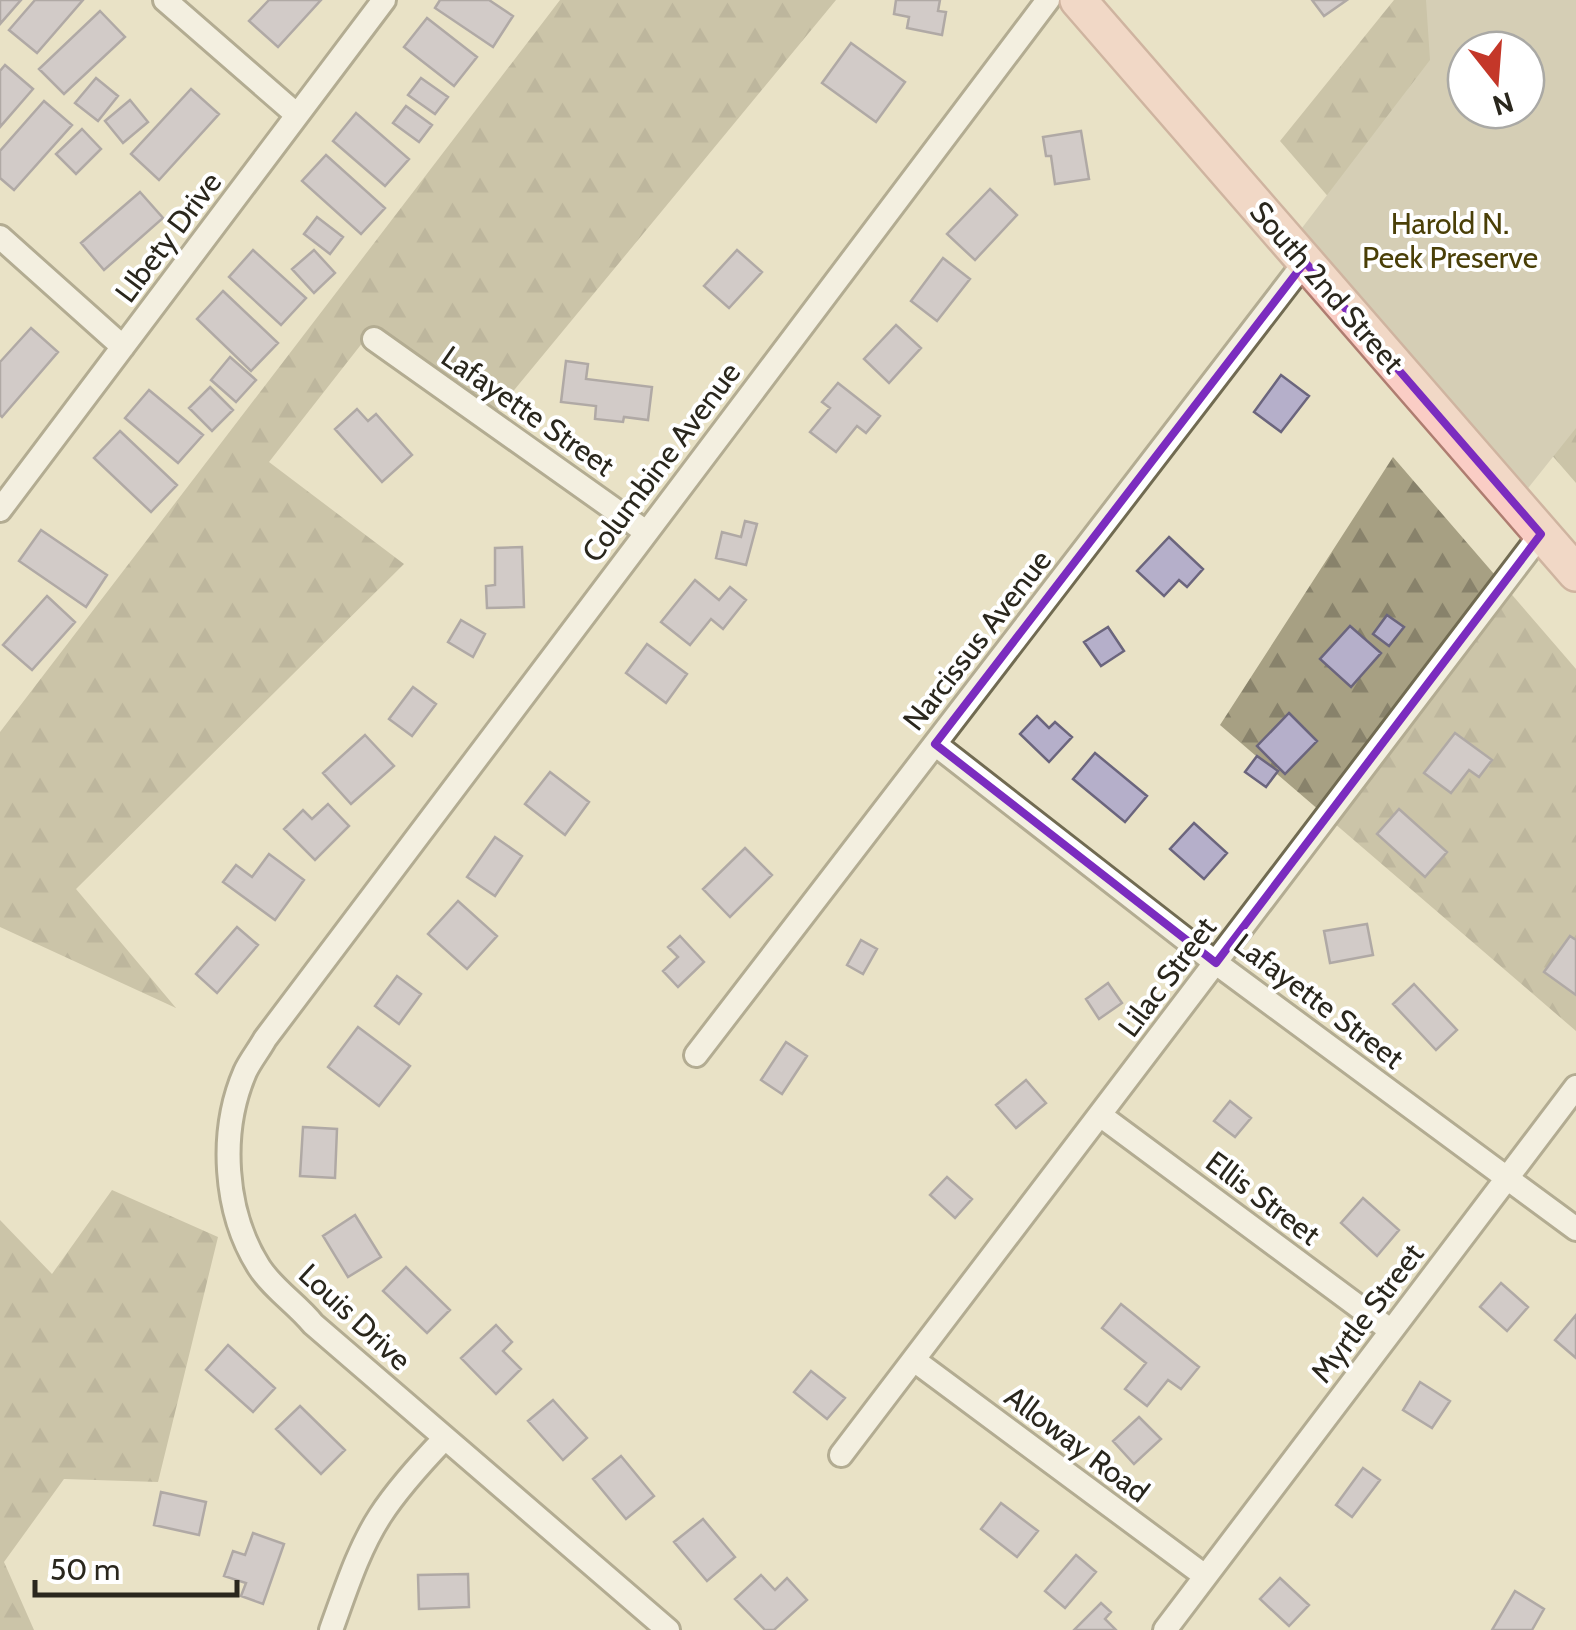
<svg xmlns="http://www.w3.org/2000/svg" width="1576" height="1630" font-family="Cabin,sans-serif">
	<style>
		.forest { fill: url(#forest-firs); fill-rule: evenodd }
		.park { fill: #bcb7a1; fill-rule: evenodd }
		.building { fill: #b5afca; stroke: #6b657d; stroke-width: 2.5 }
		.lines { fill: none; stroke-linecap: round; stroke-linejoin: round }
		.minor-casing { stroke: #716b52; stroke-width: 28 }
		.primary-casing { stroke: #af7d71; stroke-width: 40 }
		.minor { stroke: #fff; stroke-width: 22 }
		.primary { stroke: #facdc5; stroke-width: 35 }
		.marked { fill: none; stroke: #7b2cbf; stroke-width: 8; stroke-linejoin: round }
		.labels { text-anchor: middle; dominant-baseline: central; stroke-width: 8; stroke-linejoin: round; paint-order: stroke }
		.park-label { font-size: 30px; fill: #4a3f07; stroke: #fff }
		.street-label { font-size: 30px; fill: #2a271d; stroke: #fff }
	</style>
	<defs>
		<pattern id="forest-firs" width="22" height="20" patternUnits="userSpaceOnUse" patternTransform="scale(2.5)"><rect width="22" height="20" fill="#a7a083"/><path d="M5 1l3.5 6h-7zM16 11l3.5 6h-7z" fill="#88826b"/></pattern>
	</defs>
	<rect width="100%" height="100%" fill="#e9e2c6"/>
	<!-- forest -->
	<path class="forest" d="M560,0H836L492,417L374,328L269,462L404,564L76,889L176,1008L0,927V732Z
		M1394,0H1576V483L1280,141ZM1466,50H1526V110H1466Z
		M1393,457L1576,669V1031L1220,725Z
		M112,1190L218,1237L158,1482L64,1479L4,1562L34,1630H0V1220L52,1274Z"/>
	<!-- park -->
	<path class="park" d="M1426,0H1576V428L1513,507L1289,245L1430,60ZM1466,50H1526V110H1466Z"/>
	<!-- building -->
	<path class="building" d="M0,0H21L0,24Z
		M35,0H83L37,53L9,30Z
		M269,0H321L278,47L249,21Z
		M440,0H489L513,16L493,47L435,8Z
		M896,0H940L938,11L946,12L942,35L907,28L909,17L894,14Z
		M1312,0H1347L1324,16Z
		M100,11L125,37L64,94L39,69Z
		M427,18L477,57L454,86L404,47Z
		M851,43L905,82L876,122L822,83Z
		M5,65L33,89L0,127V71Z
		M96,78L118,96L98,121L75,103Z
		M421,78L448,97L435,114L408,95Z
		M191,89L219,114L159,180L131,154Z
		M130,100L148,122L123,143L105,121Z
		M44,101L72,125L14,190L0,178V151Z
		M406,106L432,125L419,142L393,123Z
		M356,113L409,159L385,186L333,141Z
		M82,129L101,149L76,174L56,154Z
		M1081,131L1089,179L1055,184L1051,156H1046L1043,137Z
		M326,155L385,208L361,234L302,181Z
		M990,189L1017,215L975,260L947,234Z
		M140,192L163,218L104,270L81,243Z
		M317,217L343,237L330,254L304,234Z
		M253,250L306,298L281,325L229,277Z
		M314,250L335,273L314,293L292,269Z
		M737,250L762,272L729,308L704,286Z
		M943,258L970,279L937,321L911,301Z
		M223,291L278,343L251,371L197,319Z
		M896,325L921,348L889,383L864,359Z
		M31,328L58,352L2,417L0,415V362Z
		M230,357L256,380L236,402L211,380Z
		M566,361L588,364L586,379L652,387L648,420L624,417L623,422L595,419L596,406L561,402Z
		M1281,375L1309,396L1281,432L1254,412Z
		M838,383L880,416L866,433L857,426L836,452L810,432L830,408L822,402Z
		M210,387L233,410L212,431L189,408Z
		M149,390L203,435L178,463L125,418Z
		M357,409L368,421L376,414L412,455L382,482L335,429Z
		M120,431L177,485L151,512L94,458Z
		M745,521L757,524L746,565L716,558L722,532L741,537Z
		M41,530L107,575L86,607L19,561Z
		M1169,537L1203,569L1187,587L1179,580L1164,596L1137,571Z
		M522,547L524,607L487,608L486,586L495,585V548Z
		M695,580L719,600L730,587L746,600L723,629L711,619L690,645L661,622Z
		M47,596L75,622L32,670L3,645Z
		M1387,615L1404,627L1389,646L1373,634Z
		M461,620L485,634L473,657L448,642Z
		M1350,626L1381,653L1351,687L1320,659Z
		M1108,627L1124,651L1101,666L1084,642Z
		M647,644L687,674L666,703L626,673Z
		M413,687L436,704L412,736L389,719Z
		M1289,713L1317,741L1285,774L1257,746Z
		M1037,716L1049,728L1055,722L1072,737L1049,762L1020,734Z
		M1455,733L1492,760L1479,777L1469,770L1451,793L1424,773Z
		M365,735L394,766L351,804L323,773Z
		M1095,753L1147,796L1125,822L1073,779Z
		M1257,756L1278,771L1266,787L1245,772Z
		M550,772L589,802L565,835L525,804Z
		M328,804L349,826L315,860L284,829L303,810L312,819Z
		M1399,809L1447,852L1425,877L1377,834Z
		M1194,823L1227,853L1204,879L1170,849Z
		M495,837L522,856L495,896L467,877Z
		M745,848L772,875L730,917L703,889Z
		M269,854L304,880L275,920L223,882L236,865L252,877Z
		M458,901L497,936L467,969L428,934Z
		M1367,924L1373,955L1330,963L1324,931Z
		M237,927L258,945L217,993L196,974Z
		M680,936L704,962L678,987L663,971L678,957L668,947Z
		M1570,936L1576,940V995L1544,972Z
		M861,940L877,949L863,974L847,965Z
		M397,976L421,994L399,1024L375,1006Z
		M1108,983L1122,1003L1099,1019L1086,999Z
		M1414,984L1457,1030L1436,1050L1393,1004Z
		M358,1027L410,1066L379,1106L328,1067Z
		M786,1042L807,1056L782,1094L761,1080Z
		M1026,1080L1046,1103L1016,1128L996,1105Z
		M1230,1101L1251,1118L1235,1137L1214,1121Z
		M303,1127L337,1129L335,1178L300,1176Z
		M947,1177L972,1199L955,1218L930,1195Z
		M1363,1198L1399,1230L1377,1256L1341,1223Z
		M355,1215L381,1257L348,1277L323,1236Z
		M406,1267L450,1310L427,1333L383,1291Z
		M1501,1283L1528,1307L1507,1331L1480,1307Z
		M1121,1304L1199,1367L1181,1389L1168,1380L1147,1406L1125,1389L1146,1363L1102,1328Z
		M1576,1315V1358L1555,1340Z
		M496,1325L512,1342L503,1351L521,1369L496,1394L461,1358Z
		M228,1345L275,1388L253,1412L206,1370Z
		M811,1371L845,1398L827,1419L794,1392Z
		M1420,1382L1450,1401L1432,1428L1403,1410Z
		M553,1400L587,1438L563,1460L528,1421Z
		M300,1406L345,1450L321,1474L276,1429Z
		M1139,1417L1161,1439L1134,1464L1113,1441Z
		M621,1456L654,1496L626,1519L593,1479Z
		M1363,1468L1380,1480L1352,1517L1336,1505Z
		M161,1492L206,1502L199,1535L154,1525Z
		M1001,1503L1038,1531L1017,1557L981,1529Z
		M703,1519L735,1557L707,1581L674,1542Z
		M253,1533L284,1544L263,1604L241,1596L246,1583L224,1576L233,1551L245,1555Z
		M1076,1555L1096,1572L1065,1608L1045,1591Z
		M468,1574L469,1607L419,1609L418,1575Z
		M761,1575L775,1590L787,1578L807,1600L774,1630H765L735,1599Z
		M1280,1578L1309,1605L1289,1626L1260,1599Z
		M1515,1591L1544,1609L1532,1630H1492Z
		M1101,1603L1111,1612L1105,1619L1116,1630H1074Z"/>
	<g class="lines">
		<!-- minor casing -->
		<g class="minor-casing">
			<path id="minor" d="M165,0L297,115
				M0,237L123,347
				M374,339L646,532
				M0,510L384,0
				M935,744L1216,963L1576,1229
				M696,1055L1305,262
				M1100,1115L1390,1330
				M914,1360L1205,1576
				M841,1455L1541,534
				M331,1630C345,1592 358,1550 380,1516C398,1488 422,1462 445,1438
				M668,1630L313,1324C297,1304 273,1289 259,1267C224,1212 219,1132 245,1072C250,1061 259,1050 265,1039L1048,0
				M1165,1630L1576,1087"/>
		</g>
		<!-- primary casing -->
		<g class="primary-casing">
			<path id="primary" d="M1078,0L1576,573"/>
		</g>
		<!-- minor -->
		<use href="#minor" class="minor"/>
		<!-- primary -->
		<use href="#primary" class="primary"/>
	</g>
	<!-- marked area -->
	<path d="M0 0H1576V1630H0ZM1305,262L1541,534L1216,963L935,744Z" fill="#e9e2c6" fill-opacity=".55" fill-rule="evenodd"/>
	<path class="marked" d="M1305,262L1541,534L1216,963L935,744Z"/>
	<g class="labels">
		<!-- park labels -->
		<g class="park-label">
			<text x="1450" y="223">Harold N.<tspan x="1450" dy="34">Peek Preserve</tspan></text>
		</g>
		<!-- street labels -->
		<g class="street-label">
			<text transform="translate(168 237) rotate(-53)">LIbety Drive</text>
			<text transform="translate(1327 287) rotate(49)">South 2nd Street</text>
			<text transform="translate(528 411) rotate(35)">Lafayette Street</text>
			<text transform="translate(661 462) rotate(-53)">Columbine Avenue</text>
			<text transform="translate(977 640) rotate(-52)">Narcissus Avenue</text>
			<text transform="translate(1167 977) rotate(-53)">Lilac Street</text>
			<text transform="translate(1319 1001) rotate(37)">Lafayette Street</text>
			<text transform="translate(1263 1198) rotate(37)">Ellis Street</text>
			<text transform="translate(1367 1313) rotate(-53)">Myrtle Street</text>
			<text transform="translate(355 1317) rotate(43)">Louis Drive</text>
			<text transform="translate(1077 1444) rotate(37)">Alloway Road</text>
		</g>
	</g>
	<!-- north arrow -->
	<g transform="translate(1496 80) rotate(163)"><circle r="48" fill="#ffffff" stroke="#aaa9a5" stroke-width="2.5"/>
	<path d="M0-8L18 38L0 25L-18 38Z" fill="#c43729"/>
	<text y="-15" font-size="28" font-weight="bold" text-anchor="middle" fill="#2a271d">N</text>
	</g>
	<!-- scale -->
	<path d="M35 1580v15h202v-15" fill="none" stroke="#2a271d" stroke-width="5"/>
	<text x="50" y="1580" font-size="30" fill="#2a271d" stroke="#ffffff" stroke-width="8" paint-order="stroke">50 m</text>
</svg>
